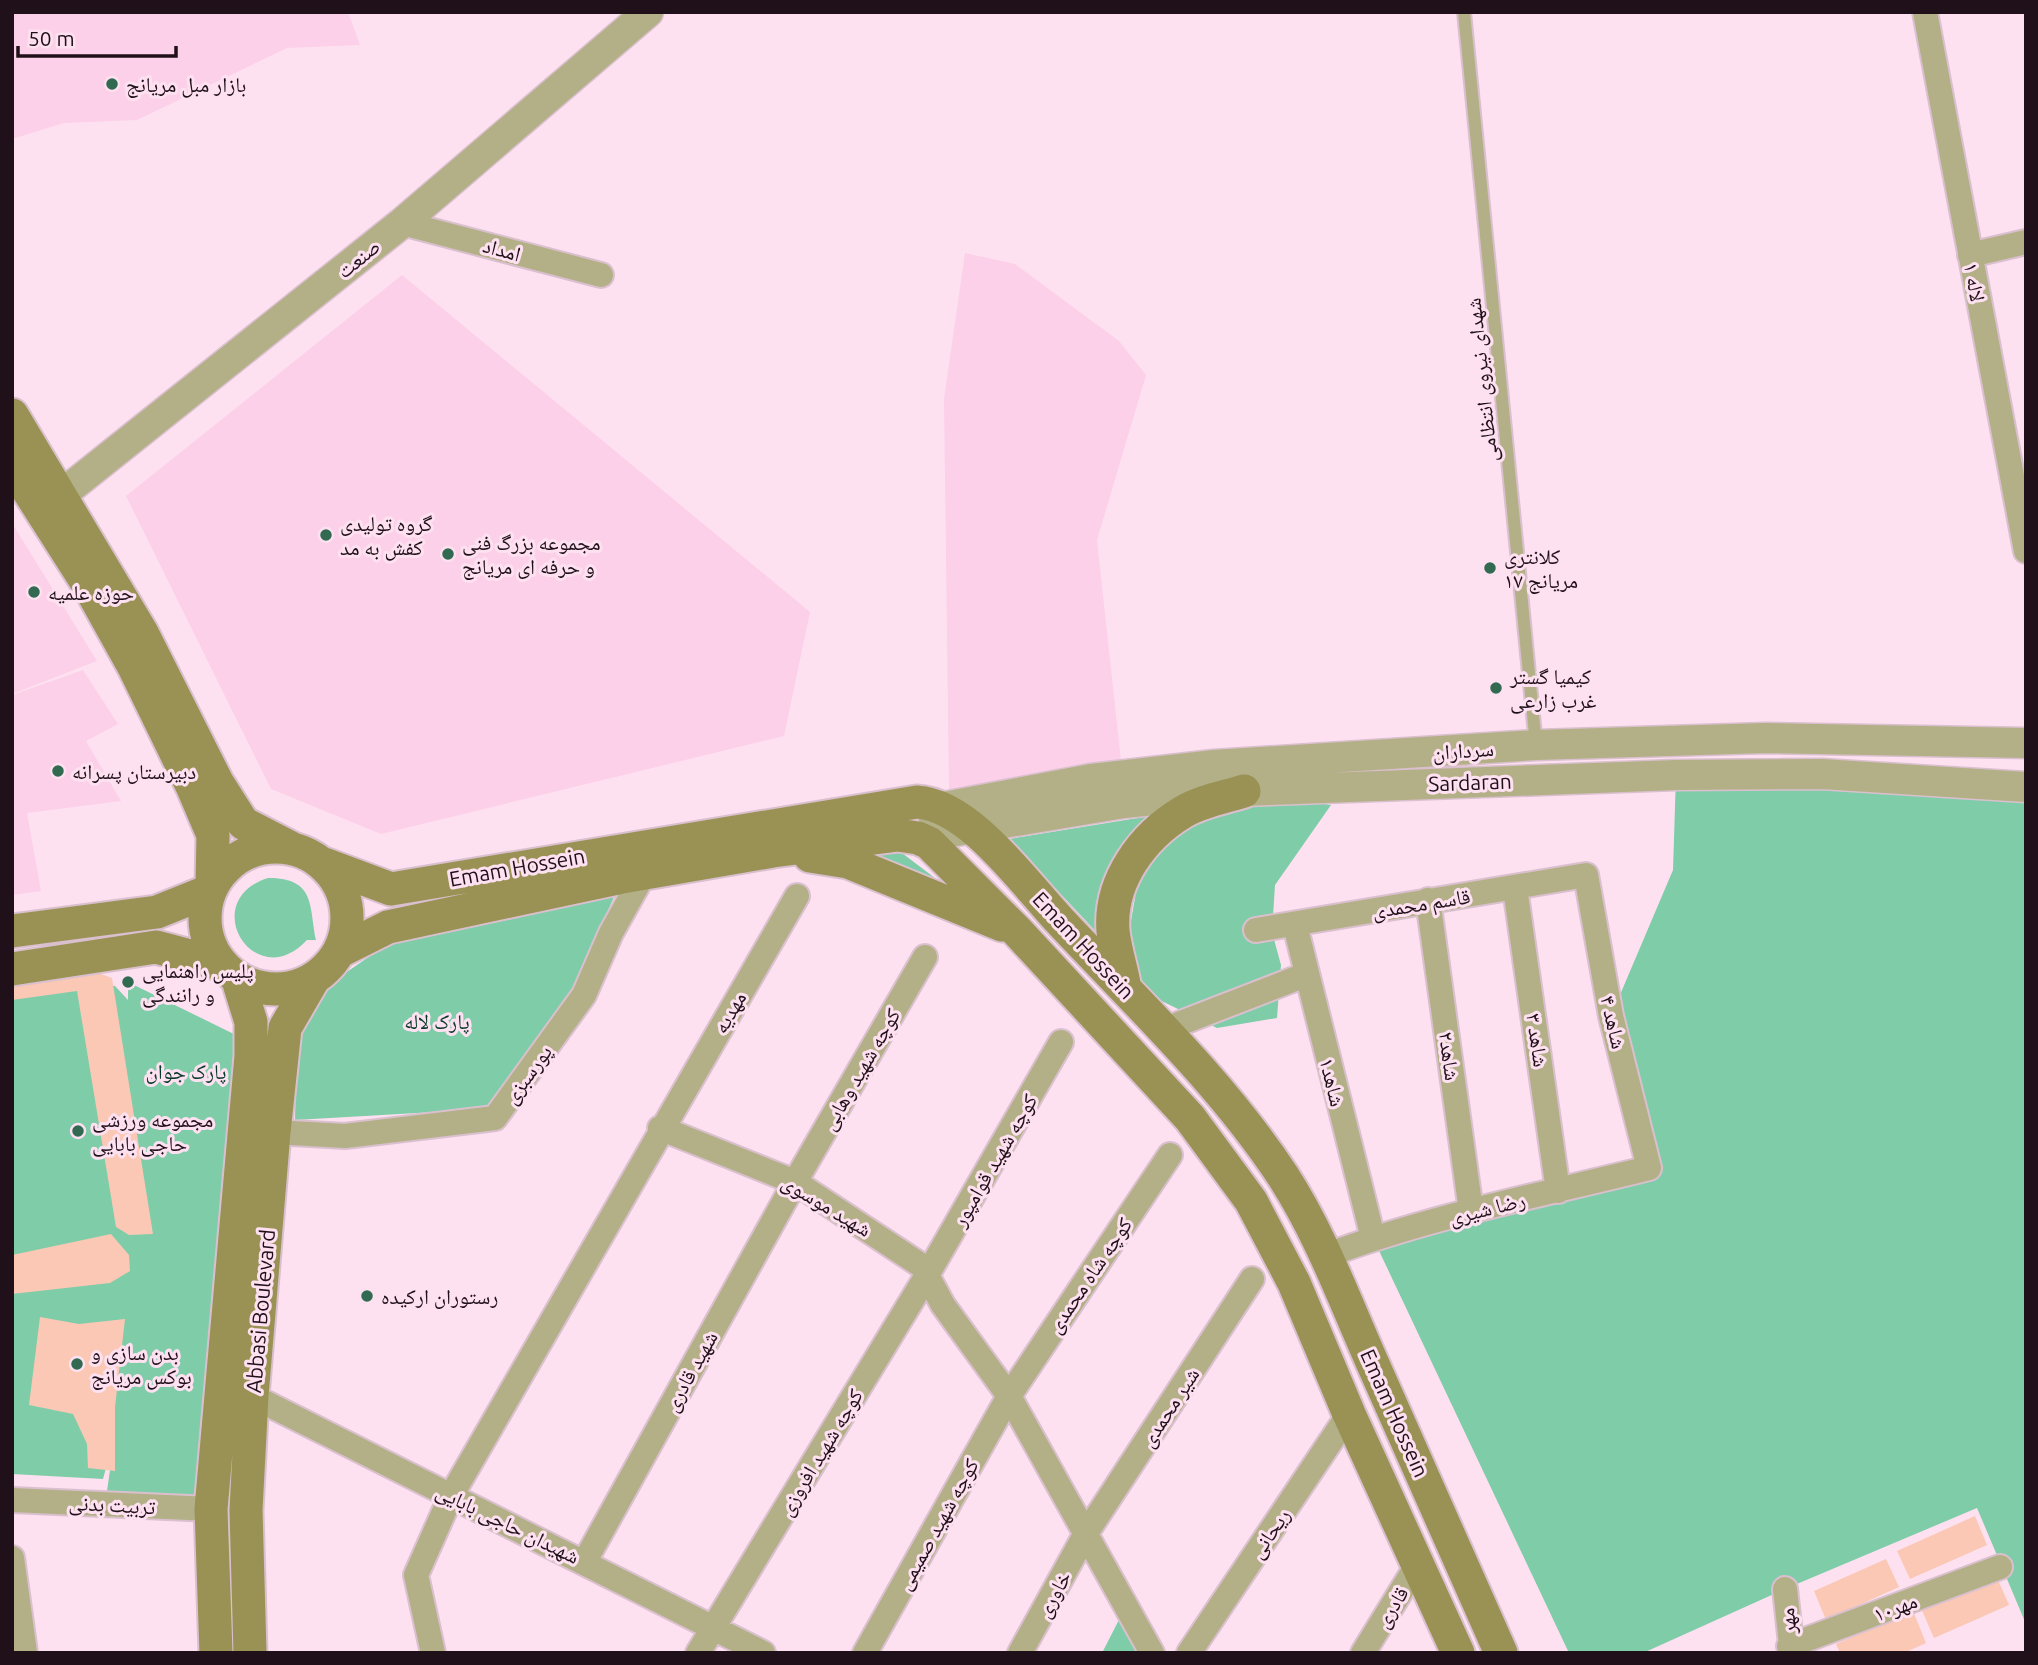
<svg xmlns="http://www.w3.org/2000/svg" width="2038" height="1665" font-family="Ubuntu,'Noto Naskh Arabic',sans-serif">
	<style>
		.built { fill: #fcd0e8 }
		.green { fill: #7fcca9 }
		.building { fill: #fac8b4 }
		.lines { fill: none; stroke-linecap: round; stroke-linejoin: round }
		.service-casing { stroke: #dac0ce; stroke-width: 16 }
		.minor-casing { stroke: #dac0ce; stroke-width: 28 }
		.tertiary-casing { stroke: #dac0ce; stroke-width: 33 }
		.secondary-casing { stroke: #dac0ce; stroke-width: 37 }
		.service { stroke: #b3b087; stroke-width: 12 }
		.minor { stroke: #b3b087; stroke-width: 24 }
		.tertiary { stroke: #b3b087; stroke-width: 30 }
		.secondary { stroke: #999254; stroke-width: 33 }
		.poi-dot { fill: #316951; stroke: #fee1f1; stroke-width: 2.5 }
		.labels { text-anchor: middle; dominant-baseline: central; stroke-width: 6; stroke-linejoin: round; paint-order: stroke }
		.poi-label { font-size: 21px; fill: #201019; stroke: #fee1f1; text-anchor: start }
		.street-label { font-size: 21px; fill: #201019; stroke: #fee1f1 }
		.park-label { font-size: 21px; fill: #053826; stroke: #fee1f1 }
	</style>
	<rect width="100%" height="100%" fill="#fee1f1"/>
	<!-- built -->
	<path class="built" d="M12,12H348L360,45L287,48L137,120L64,123L12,139Z
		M965,253L1015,264L1119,341L1146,375L1097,540L1121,761L949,790L944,399Z
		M402,275L810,612L784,736L381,834L271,789L126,496Z
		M12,523L97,661L12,694Z
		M83,670L118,724L86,741L121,801L27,813L41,891L12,895V695Z"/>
	<!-- green -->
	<path class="green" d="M1676,775L2026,787V1624L1977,1508L1785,1589L1643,1653H1569L1373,1238L1649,1168L1611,1016L1673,870Z
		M1260,793L1331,805L1275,885L1272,932L1281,965L1277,1018L1217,1028L1141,991L1129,932L1138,881L1154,849L1190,822Z
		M1156,815L1117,852L1103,939L1009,839Z
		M898,850L960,897L844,852Z
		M268,878C316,878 309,906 316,940H307C255,996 196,901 268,878Z
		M614,897L572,992L487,1109L295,1120L297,1037L325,987L399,936Z
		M88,982L115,986L128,1000V982L244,1039L201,1496L107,1491L115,1435L103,1479L12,1474V993Z
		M1125,1608L1152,1653H1102Z"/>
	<!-- building -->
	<path class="building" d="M93,971L112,978L153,1234L129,1235L116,1227L77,991L12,1000V984Z
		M111,1234L129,1255L130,1271L110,1283L12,1294V1255Z
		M40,1317L79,1324L125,1319L115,1407V1471L88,1468L87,1444L73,1414L29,1405Z
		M1975,1516L1987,1545L1910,1579L1897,1551Z
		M1886,1559L1899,1587L1826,1620L1814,1591Z
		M1995,1573L2009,1605L1934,1638L1920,1606Z
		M1913,1611L1926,1643L1904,1653H1840L1836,1644Z"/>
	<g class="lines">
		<!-- service casing -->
		<g class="service-casing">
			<path id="service" d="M1464,12L1536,745"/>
		</g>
		<!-- minor casing -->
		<g class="minor-casing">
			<path id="minor" d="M1925,12L2026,551
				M402,223L601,275
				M1970,255L2026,242
				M1515,888L1558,1191
				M1428,900L1471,1211
				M1295,925L1373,1238
				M1256,930L1586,875L1611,1016L1649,1168C1541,1195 1431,1216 1328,1255
				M1163,1030L1305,975
				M660,1128L795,1182L922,1266L943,1305L1009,1396L1152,1653
				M274,1132L345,1136L495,1118L584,995L611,933L645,872
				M252,1396L763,1653
				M12,1500L211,1509
				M12,1558L25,1653
				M585,1561L795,1182L925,957
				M1785,1589L1792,1653
				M1789,1646L2000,1567
				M433,1653L416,1575L451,1496L797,896
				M698,1653L926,1277L1061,1042
				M865,1653L1009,1396L1170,1155
				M1020,1653L1085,1535L1252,1279
				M1189,1653L1349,1414
				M1363,1653L1419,1562"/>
		</g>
		<!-- tertiary casing -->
		<g class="tertiary-casing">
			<path id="tertiary" d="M61,495L402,223L648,12
				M934,819L944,807L1091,779L1214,765L1536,745L1766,738L2026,743
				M956,831L1124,803L1244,791L1676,775L1822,774L2026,787"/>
		</g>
		<!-- secondary casing -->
		<g class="secondary-casing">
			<path id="secondary" d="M12,415L142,633L217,782L243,823L291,848
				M12,465L89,586L134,667L193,788L213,835L212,885
				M205 918a71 71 0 1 1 142 0a71 71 0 1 1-142 0Z
				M810,856L848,862L1002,925
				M324,864L391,889L917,802C970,805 1025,884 1060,921C1137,1003 1221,1082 1283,1176C1321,1235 1344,1299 1372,1362C1415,1459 1458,1556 1501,1653
				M12,931L157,912L209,891
				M340,951L388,927L622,877L773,851L898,835L918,838L929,843L1017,931L1190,1118L1251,1201L1294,1283L1349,1414L1458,1653
				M12,969L156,947L220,964
				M1125,989C1122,970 1115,950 1113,931C1109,881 1143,836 1183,812C1201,801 1225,797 1244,791
				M216,1653L211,1509L251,1056V1022L238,980
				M250,1653L246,1510L252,1396L274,1132L285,1028L314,978"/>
		</g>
		<!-- service -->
		<use href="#service" class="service"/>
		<!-- minor -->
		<use href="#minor" class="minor"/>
		<!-- tertiary -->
		<use href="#tertiary" class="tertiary"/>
		<!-- secondary -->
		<use href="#secondary" class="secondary"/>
	</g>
	<!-- markers -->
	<g class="poi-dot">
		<circle cx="112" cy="84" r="7"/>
		<circle cx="326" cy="535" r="7"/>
		<circle cx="448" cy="554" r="7"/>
		<circle cx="1490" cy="568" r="7"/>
		<circle cx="34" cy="592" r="7"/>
		<circle cx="1496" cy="688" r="7"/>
		<circle cx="58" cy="771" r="7"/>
		<circle cx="128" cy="982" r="7"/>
		<circle cx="78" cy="1131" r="7"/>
		<circle cx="367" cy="1296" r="7"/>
		<circle cx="77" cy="1364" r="7"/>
	</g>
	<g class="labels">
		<!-- poi labels -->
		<g class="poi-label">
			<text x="126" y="84">بازار مبل مریانج</text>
			<text x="340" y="523">گروه تولیدی<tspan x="340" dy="24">کفش به مد</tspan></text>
			<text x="462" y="542">مجموعه بزرگ فنی<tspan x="462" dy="24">و حرفه ای مریانج</tspan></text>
			<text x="1504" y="556">کلانتری<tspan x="1504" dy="24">۱۷ مریانج</tspan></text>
			<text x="48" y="592">حوزه علمیه</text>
			<text x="1510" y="676">کیمیا گستر<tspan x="1510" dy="24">غرب زارعی</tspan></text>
			<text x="72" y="771">دبیرستان پسرانه</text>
			<text x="142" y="970">پلیس راهنمایی<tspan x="142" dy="24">و رانندگی</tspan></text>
			<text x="92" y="1119">مجموعه ورزشی<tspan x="92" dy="24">حاجی بابایی</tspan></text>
			<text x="381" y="1296">رستوران ارکیده</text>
			<text x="91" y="1352">بدن سازی و<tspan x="91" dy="24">بوکس مریانج</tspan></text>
		</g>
		<!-- street labels -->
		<g class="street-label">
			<text transform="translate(502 249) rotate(15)">امداد</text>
			<text transform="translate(358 258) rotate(-39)">صنعت</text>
			<text transform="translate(1975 282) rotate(79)">لاله ۱</text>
			<text transform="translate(1481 380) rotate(-96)">شهدای نیروی انتظامی</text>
			<text transform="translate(1463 750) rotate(-4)">سرداران</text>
			<text transform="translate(1470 782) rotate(-2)">Sardaran</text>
			<text transform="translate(517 867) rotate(-10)">Emam Hossein</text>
			<text transform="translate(1421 903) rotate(-9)">قاسم محمدی</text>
			<text transform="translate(1084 945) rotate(47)">Emam Hossein</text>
			<text transform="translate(729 1012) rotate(-60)">مهدیه</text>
			<text transform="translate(1614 1022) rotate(77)">شاهد ۴</text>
			<text transform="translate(1538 1040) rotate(82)">شاهد ۳</text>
			<text transform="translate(1450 1056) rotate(82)">شاهد۲</text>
			<text transform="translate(860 1069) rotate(-60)">کوچه شهید وهابی</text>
			<text transform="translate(527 1074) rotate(-54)">پورسبزی</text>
			<text transform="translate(1333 1082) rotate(76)">شاهد۱</text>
			<text transform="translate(994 1160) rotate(-60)">کوچه شهید قوامپور</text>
			<text transform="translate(827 1205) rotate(31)">شهید موسوی</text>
			<text transform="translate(1487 1208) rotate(-14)">رضا شیری</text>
			<text transform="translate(1089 1275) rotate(-56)">کوچه شاه محمدی</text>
			<text transform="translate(260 1311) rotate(-85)">Abbasi Boulevard</text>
			<text transform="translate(690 1371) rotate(-61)">شهید قادری</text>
			<text transform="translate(1169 1407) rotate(-57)">شیر محمدی</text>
			<text transform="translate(1395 1413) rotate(66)">Emam Hossein</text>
			<text transform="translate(820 1452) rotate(-59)">کوچه شهید افروزی</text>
			<text transform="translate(112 1504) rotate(3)">تربیت بدنی</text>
			<text transform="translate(508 1523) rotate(26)">شهیدان حاجی بابایی</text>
			<text transform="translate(937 1524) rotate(-61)">کوچه شهید صمیمی</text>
			<text transform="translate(1269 1533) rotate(-56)">ریحانی</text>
			<text transform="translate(1053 1594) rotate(-61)">خاوری</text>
			<text transform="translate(1391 1607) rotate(-58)">قادری</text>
			<text transform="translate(1895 1607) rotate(-20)">مهر۱۰</text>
			<text transform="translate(1787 1621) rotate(-94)">مهر</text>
		</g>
		<!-- park labels -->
		<g class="park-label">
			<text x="437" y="1021">پارک لاله</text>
			<text x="186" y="1071">پارک جوان</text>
		</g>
	</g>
	<!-- border -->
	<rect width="2038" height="1665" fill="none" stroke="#201019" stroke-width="28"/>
	<!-- scale -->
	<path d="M18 46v10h158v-10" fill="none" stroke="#201019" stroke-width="3.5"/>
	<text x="28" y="46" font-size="21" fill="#201019" stroke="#fee1f1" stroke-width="5" paint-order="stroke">50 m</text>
</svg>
